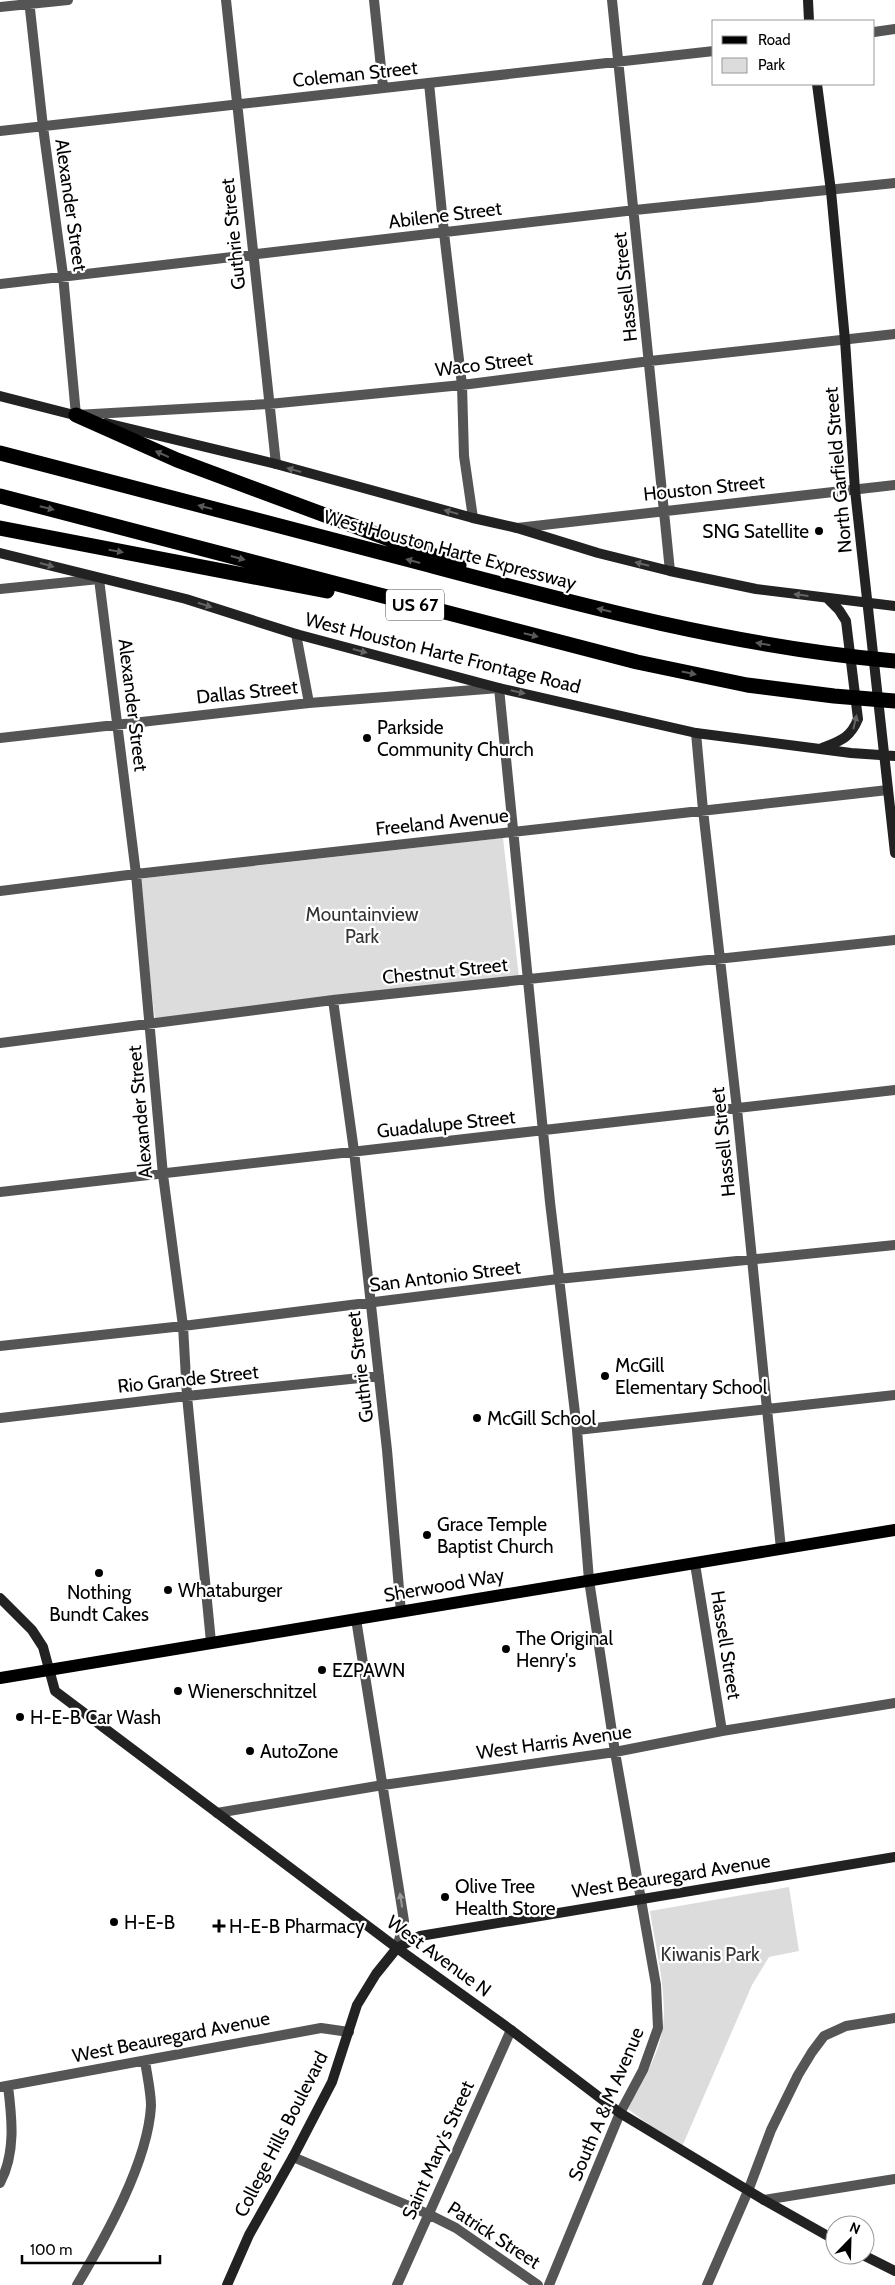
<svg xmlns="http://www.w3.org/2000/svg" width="895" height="2285" font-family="Cabin,sans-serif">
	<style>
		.green { fill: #dcdcdc }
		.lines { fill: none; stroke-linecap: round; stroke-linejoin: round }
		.street { stroke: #555; stroke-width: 10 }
		.secondary { stroke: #222; stroke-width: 10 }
		.primary { stroke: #000; stroke-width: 12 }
		.highway { stroke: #000; stroke-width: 15 }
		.oneway { fill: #595959 }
		.oneway2 { fill: #646464 }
		.oneway3 { fill: #999 }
		.poi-dot { fill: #000; stroke: #fff; stroke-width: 2 }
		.labels { text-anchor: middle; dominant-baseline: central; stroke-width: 4.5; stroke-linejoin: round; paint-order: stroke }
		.shield { fill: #fff; stroke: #4c4c4c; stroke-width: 1 }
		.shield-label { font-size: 18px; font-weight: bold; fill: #000 }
		.street-label { font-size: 19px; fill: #000; stroke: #fff }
		.poi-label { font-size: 19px; fill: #000; stroke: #fff; text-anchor: start }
		.park-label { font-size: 19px; fill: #333; stroke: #fff }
	</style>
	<rect width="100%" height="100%" fill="#fff"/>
	<!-- green -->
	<path class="green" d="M503,838L519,978L155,1019L138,879Z
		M789,1887L799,1951L769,1957L752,1985L681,2149L628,2109C640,2085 657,2059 662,2032C669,2000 655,1944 650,1911Z"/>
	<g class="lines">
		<!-- street -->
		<path class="street" d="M29,0L43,127L63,275L76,415L269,404L462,385L650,361L895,334
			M226,0L276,464
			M374,0L383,87
			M612,0L670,571
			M0,7L68,0
			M874,32L895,29
			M429,83L444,233L462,385L464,456L473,518
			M0,131L714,51
			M0,284L635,210L895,183
			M517,528L895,485
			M0,589L99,579L136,874L163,1175L183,1326L187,1396L211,1642
			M296,634L309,703
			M696,733L703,810L737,1109L781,1549
			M0,738L309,703L499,688L550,1202L577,1430L589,1580L615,1752L656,1985L658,2028L643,2070L620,2113L549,2285
			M0,891L136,874L888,790
			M333,1000L354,1151L387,1450L401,1612
			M0,1043L333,1000L895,940
			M0,1192L895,1090
			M0,1346L183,1326L558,1279L895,1245
			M0,1418L187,1396L379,1376
			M577,1430L895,1395
			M695,1564L722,1731
			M356,1619L404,1921L397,1948
			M217,1813L383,1785L615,1752L722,1731L895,1703
			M0,2087L321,2028L349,2032
			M293,2157L428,2214L456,2228L538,2285
			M0,2183C16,2153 12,2118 8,2086
			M764,2200L895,2179
			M77,2285C105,2238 148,2162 151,2106C151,2092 147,2075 145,2061
			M397,2285L511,2030
			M707,2285L748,2191L771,2130L798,2075L812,2052L824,2036L846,2026L895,2018"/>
		<!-- secondary -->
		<path class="secondary" d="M808,0L809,21
			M817,84L831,191L845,340L855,490L895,853
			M0,396L82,417
			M106,423L276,464L473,518L517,528L598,553L670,571L756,589L895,606
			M0,553L186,599L296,634L499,688L696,733L851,753L895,756
			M820,749C839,741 850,739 858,719L846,621L839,610L828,599
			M0,1598L32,1630L43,1647L55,1691L397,1948L511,2030L620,2113L764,2200L835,2240
			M863,2255L895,2271
			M227,2285L249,2235L293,2157L332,2082L357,2005L376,1974L397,1948L420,1936L895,1857"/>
		<!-- primary -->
		<path class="primary" d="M0,1678L895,1530"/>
		<!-- highway -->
		<path class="highway" d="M76,415L177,460L459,565
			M0,453C143,490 286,528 429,565C583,606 736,647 895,661
			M0,496L637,662L747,685L834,696L895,701
			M0,528L327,591"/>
	</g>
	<!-- one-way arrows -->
	<defs><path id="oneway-solid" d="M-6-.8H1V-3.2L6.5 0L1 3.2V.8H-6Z" transform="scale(1.25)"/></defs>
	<g class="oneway">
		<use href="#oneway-solid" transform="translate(162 454) rotate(-156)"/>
		<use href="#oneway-solid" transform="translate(205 507) rotate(-165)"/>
		<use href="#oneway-solid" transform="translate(47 508) rotate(14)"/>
		<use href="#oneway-solid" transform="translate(116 551) rotate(10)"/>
		<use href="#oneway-solid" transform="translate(238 558) rotate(15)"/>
		<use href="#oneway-solid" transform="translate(413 561) rotate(-165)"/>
		<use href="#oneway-solid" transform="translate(604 610) rotate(-167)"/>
		<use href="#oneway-solid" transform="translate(531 635) rotate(14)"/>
		<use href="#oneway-solid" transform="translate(763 644) rotate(-170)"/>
		<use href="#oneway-solid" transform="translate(689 673) rotate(12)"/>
	</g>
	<g class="oneway2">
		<use href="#oneway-solid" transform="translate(294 470) rotate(-164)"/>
		<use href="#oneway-solid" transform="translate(451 512) rotate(-164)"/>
		<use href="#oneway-solid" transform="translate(642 564) rotate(-166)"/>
		<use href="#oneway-solid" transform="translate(47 565) rotate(15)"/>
		<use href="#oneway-solid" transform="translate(801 595) rotate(-173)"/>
		<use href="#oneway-solid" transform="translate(205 605) rotate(18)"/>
		<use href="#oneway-solid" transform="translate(360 651) rotate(15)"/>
		<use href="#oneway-solid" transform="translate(518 692) rotate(13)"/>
		<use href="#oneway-solid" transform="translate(855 722) rotate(-77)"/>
	</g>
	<use class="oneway3" href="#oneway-solid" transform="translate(401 1900) rotate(-99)"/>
	<!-- markers -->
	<g class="poi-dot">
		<circle cx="819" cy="531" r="5"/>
		<circle cx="367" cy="738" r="5"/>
		<circle cx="605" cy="1376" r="5"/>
		<circle cx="477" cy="1418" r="5"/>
		<circle cx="427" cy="1535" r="5"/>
		<circle cx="99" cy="1573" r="5"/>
		<circle cx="168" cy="1590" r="5"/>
		<circle cx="506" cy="1649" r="5"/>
		<circle cx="322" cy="1670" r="5"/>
		<circle cx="178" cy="1691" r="5"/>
		<circle cx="20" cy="1717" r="5"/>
		<circle cx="250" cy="1751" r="5"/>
		<circle cx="445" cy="1897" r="5"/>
		<circle cx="114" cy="1922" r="5"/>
		<path d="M216.5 1918.5h5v5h5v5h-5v5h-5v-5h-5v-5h5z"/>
	</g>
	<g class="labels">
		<!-- shield labels -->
		<rect class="shield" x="386" y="589.5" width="58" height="31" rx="4"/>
		<g class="shield-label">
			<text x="415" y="605">US 67</text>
		</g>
		<!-- street labels -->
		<g class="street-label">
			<text transform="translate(355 74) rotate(-6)">Coleman Street</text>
			<text transform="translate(71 205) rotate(82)">Alexander Street</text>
			<text transform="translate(445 215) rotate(-7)">Abilene Street</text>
			<text transform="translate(233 234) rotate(-96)">Guthrie Street</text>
			<text transform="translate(625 287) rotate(-96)">Hassell Street</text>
			<text transform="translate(484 364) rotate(-7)">Waco Street</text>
			<text transform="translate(838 470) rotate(-95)">North Garfield Street</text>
			<text transform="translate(704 488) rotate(-6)">Houston Street</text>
			<text transform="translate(450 550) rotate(15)">West Houston Harte Expressway</text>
			<text transform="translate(443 653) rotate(14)">West Houston Harte Frontage Road</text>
			<text transform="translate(247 692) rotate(-6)">Dallas Street</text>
			<text transform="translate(133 705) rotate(83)">Alexander Street</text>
			<text transform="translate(442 822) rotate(-6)">Freeland Avenue</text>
			<text transform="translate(445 971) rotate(-6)">Chestnut Street</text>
			<text transform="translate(140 1112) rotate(-95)">Alexander Street</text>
			<text transform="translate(446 1124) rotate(-6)">Guadalupe Street</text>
			<text transform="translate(723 1142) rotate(-96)">Hassell Street</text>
			<text transform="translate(445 1276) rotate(-7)">San Antonio Street</text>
			<text transform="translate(360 1367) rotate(-97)">Guthrie Street</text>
			<text transform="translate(188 1379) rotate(-6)">Rio Grande Street</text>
			<text transform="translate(444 1585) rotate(-10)">Sherwood Way</text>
			<text transform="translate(726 1645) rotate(81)">Hassell Street</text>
			<text transform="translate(554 1742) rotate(-8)">West Harris Avenue</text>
			<text transform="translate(671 1876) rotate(-9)">West Beauregard Avenue</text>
			<text transform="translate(439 1956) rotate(36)">West Avenue N</text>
			<text transform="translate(171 2037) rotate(-11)">West Beauregard Avenue</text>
			<text transform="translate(606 2104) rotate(-67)">South A &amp; M Avenue</text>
			<text transform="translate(281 2134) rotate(-63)">College Hills Boulevard</text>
			<text transform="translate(438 2150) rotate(-66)">Saint Mary's Street</text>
			<text transform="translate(494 2235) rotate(33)">Patrick Street</text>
		</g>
		<!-- poi labels -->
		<g class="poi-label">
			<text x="809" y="531" text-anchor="end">SNG Satellite</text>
			<text x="377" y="727">Parkside<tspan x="377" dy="22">Community Church</tspan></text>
			<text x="615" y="1365">McGill<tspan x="615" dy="22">Elementary School</tspan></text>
			<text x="487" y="1418">McGill School</text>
			<text x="437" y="1524">Grace Temple<tspan x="437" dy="22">Baptist Church</tspan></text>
			<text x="178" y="1590">Whataburger</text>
			<text x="99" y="1592" text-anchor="middle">Nothing<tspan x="99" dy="22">Bundt Cakes</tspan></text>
			<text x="516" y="1638">The Original<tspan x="516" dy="22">Henry's</tspan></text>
			<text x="332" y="1670">EZPAWN</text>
			<text x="188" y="1691">Wienerschnitzel</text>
			<text x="30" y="1717">H-E-B Car Wash</text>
			<text x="260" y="1751">AutoZone</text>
			<text x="455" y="1886">Olive Tree<tspan x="455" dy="22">Health Store</tspan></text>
			<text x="124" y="1922">H-E-B</text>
			<text x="229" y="1926">H-E-B Pharmacy</text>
		</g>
		<!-- park labels -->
		<g class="park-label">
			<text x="362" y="914">Mountainview<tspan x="362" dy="22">Park</tspan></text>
			<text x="710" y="1954">Kiwanis Park</text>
		</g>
	</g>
	<!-- legend -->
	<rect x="712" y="20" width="162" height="65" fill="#ffffff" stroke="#999999"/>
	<rect x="722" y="36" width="25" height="8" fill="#000000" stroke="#999999"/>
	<text x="758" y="45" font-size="15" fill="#000000">Road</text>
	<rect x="722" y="58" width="25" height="15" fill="#dcdcdc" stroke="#999999"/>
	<text x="758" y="70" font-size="15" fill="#000000">Park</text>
	<!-- north arrow -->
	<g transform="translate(850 2240) rotate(23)"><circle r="24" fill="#ffffff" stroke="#999999"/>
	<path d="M0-4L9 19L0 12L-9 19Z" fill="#000000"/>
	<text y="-8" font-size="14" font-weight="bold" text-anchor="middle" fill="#000000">N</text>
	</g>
	<!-- scale -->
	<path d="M22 2255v8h138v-8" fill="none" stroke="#000000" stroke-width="2.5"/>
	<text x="30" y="2255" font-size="15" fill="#000000" stroke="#ffffff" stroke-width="4" paint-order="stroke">100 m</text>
</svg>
